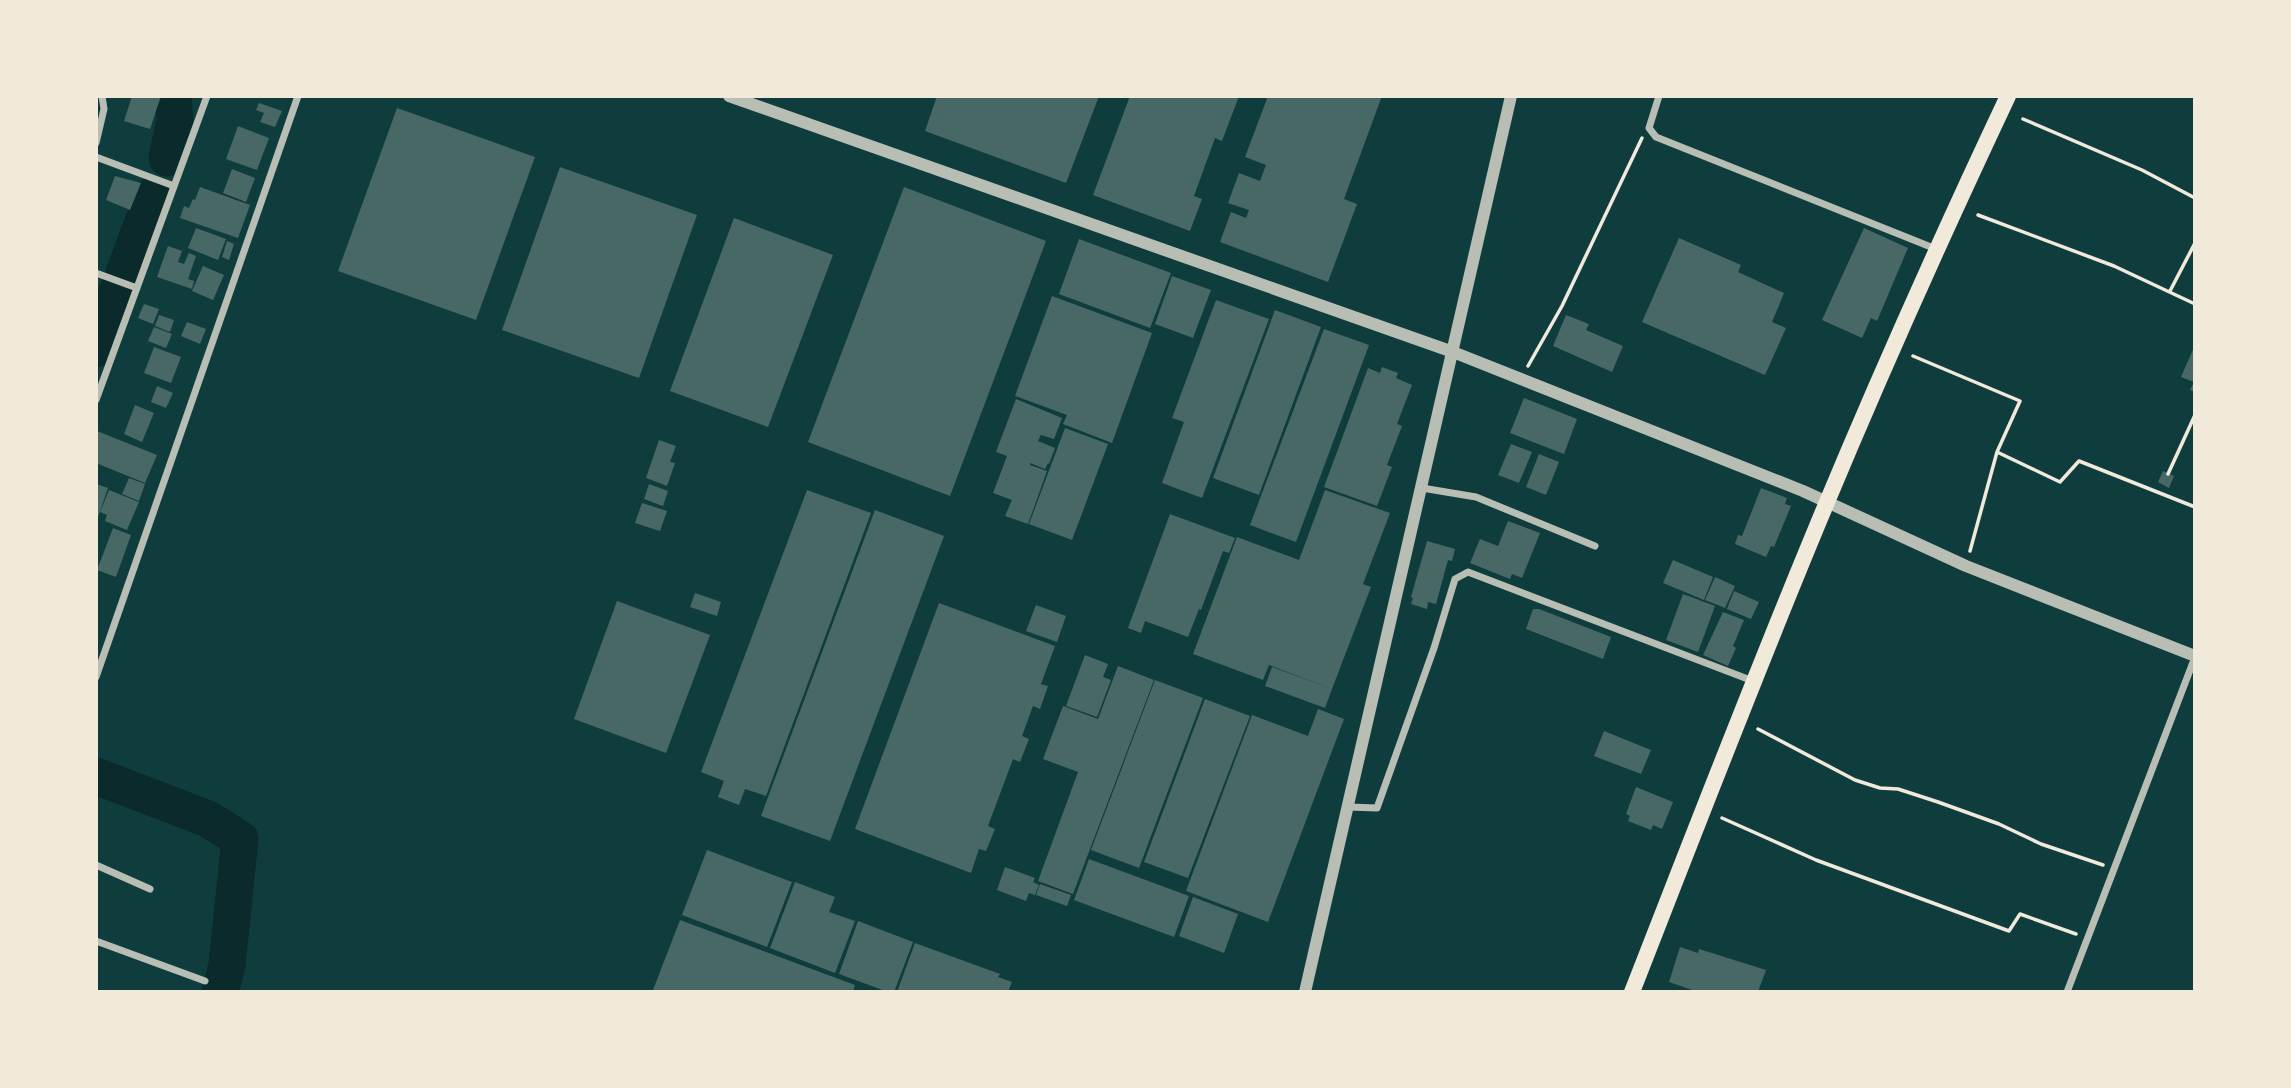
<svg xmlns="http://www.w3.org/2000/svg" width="2291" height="1088" font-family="Literata,serif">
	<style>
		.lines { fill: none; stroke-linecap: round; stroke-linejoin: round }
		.river { stroke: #0a2a2b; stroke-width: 37 }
		.building { fill: #486865 }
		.path { stroke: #f1e9da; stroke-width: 3.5 }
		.minor { stroke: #b8beb3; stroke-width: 7 }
		.tertiary { stroke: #b8beb3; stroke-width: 12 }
		.primary { stroke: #f1e9da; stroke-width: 16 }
	</style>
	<rect width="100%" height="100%" fill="#0f3d3e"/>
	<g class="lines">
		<!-- river -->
		<path class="river" d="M167,158L175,120L173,96
			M124,273L153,195
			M96,349L118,289
			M96,776L208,819L240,839L227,965L220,992"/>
	</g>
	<!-- building -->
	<path class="building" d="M132,96H161L150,129L124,121Z
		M937,96H1099L1066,183L925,131Z
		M1130,96H1239L1222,141L1215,138L1194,196L1202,199L1190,231L1093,195Z
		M1268,96H1382L1344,199L1357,204L1328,282L1220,242L1231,212L1246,218L1249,210L1228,203L1239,173L1260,181L1266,165L1245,157Z
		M259,103L282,111L275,127L260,122L264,113L256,110Z
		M397,108L535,157L476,320L338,271Z
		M238,126L269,138L257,170L226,159Z
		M560,167L697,215L639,378L502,330Z
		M232,169L255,178L246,202L223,193Z
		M115,176L141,183L130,210L106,200Z
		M200,187L250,205L238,238L180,218L184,206L189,208L193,199L195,200Z
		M904,187L1046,241L950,496L808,442Z
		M734,218L833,255L768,427L670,391Z
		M196,228L226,239L218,260L188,248Z
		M1864,228L1908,248L1877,321L1871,318L1862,338L1822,320Z
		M1679,238L1741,265L1738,272L1784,293L1772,322L1786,328L1765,375L1642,322Z
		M1079,239L1171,273L1150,328L1059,294Z
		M227,241L234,244L229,260L222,257Z
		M168,246L182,251L178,262L184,264L189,253L196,256L188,279L194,281L192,289L157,277Z
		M203,266L224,275L213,300L192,291Z
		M1172,276L1211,290L1193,338L1155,324Z
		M1052,296L1152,333L1112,443L1063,424L1067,415L1015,396Z
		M1216,300L1269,319L1202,498L1162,483L1184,422L1172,418Z
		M144,304L159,309L153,324L138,318Z
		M1275,310L1321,327L1259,495L1213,478Z
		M159,315L174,320L170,332L155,326Z
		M1566,315L1589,324L1586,330L1623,346L1612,372L1553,346Z
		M187,322L206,329L200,344L181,336Z
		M154,327L172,334L166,348L148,341Z
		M1324,329L1369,345L1296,542L1250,525Z
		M2195,345V392L2190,390L2194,382L2181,377Z
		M154,347L181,357L171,383L144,373Z
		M1382,367L1398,373L1396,378L1412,385L1397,424L1402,426L1387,465L1392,467L1377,506L1324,487L1368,368L1380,373Z
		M157,386L173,393L166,408L151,402Z
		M1524,398L1577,419L1564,454L1510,433Z
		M1016,399L1062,418L1054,439L1041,435L1038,441L1055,448L1049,464L1048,463L1045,469L1030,463V465L1047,471L1028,524L1005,516L1012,500L993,493L1007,456L996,452Z
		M135,405L154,413L142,442L124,434Z
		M1065,428L1108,444L1072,540L1029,524Z
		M97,431L157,455L145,483L96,463Z
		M659,440L676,446L670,462L675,463L667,486L646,478Z
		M1511,444L1532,452L1519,483L1498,475Z
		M1539,454L1559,462L1546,495L1526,487Z
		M2163,471L2174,476L2169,488L2158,482Z
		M129,478L145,484L139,501L122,494Z
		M96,484L108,488L97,520H96Z
		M649,484L668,491L663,506L644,499Z
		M1761,488L1787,498L1785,504L1791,506L1774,547L1771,546L1766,557L1735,544L1738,535L1742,536Z
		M109,490L139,502L127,530L105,521L107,515L100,512Z
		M807,490L871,513L766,796L745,789L739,805L718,797L724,781L701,772Z
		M1325,490L1390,513L1363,584L1371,587L1332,689L1269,665L1263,680L1193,654L1237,537L1299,560Z
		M642,503L667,511L660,531L635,523Z
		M875,510L944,536L830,841L761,816Z
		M1170,514L1235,538L1229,553L1223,551L1201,610L1199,609L1188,637L1145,621L1141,633L1128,628Z
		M1508,521L1540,533L1522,578L1512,574L1510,579L1470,563L1480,539L1498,546Z
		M113,528L131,535L116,577L97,570Z
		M1427,541L1455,549L1452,561L1448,560L1436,604L1428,602L1427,609L1411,604L1413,598L1411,597Z
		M1673,560L1713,577L1704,600L1663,583Z
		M1715,577L1735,586L1725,608L1705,600Z
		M1734,591L1759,602L1751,619L1727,609Z
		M695,593L721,602L717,616L690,607Z
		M1683,594L1715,606L1698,652L1666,640Z
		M617,601L710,635L666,753L574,719Z
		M939,603L1055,646L1041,684L1048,686L1040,709L1033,706L1022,736L1029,739L1020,762L1013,759L988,826L995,829L986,851L979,849L971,873L855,829Z
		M1036,605L1066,616L1057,642L1026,631Z
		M1533,609H1539L1611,637L1603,659L1526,629Z
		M1723,612L1744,620L1733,646L1736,648L1728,666L1703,655Z
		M1085,655L1108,664L1103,677L1111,680L1097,717L1066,706Z
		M1118,666L1154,680L1073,894L1038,881L1078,772L1043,759L1063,706L1098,719Z
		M1272,667L1332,689L1325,708L1265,686Z
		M1155,680L1203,698L1139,868L1091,850Z
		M1205,699L1250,716L1188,878L1144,862Z
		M1318,709L1344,719L1268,922L1186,891L1252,715L1308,736Z
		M1604,731L1651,750L1641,774L1594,756Z
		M1636,787L1673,802L1662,829L1653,825L1651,830L1628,821L1630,816L1626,814Z
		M707,850L792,882L767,947L682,915Z
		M1089,859L1189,896L1174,937L1074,900Z
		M1005,867L1035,878L1033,882L1039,885L1035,895L1029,893L1026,901L997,890Z
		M795,882L835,897L829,912L855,921L835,973L770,948Z
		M1040,884L1071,895L1067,906L1036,895Z
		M1193,897L1238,914L1224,953L1179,936Z
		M680,920L855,985L853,992L653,990Z
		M858,921L913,942L894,992H888L839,974Z
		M915,943L1000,974L998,977L1012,982L1008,992H897Z
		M1680,947L1698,953L1699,949L1766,970L1758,992H1698L1669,982Z"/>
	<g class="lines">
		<!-- path -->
		<path class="path" d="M2023,119L2142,170L2195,198
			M1978,215L2114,266L2195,304
			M2170,291L2195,243
			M1913,356L2020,401L1997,452L1970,551
			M1528,366L1562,306L1642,138
			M1997,452L2060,482L2079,461L2195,507
			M2168,474L2195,415
			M1758,729L1855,780L1880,788L1898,789L1938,802L1999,824L2041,844L2103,865
			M1722,818L1816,860L2009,931L2020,914L2076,934"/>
		<!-- minor -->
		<path class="minor" d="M1659,96L1649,128L1656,137L1936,249
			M96,143L104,109L102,96
			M96,157L174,186
			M96,273L137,288
			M96,400L207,96
			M1422,488L1476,497L1595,546
			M96,677L298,96
			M1348,807L1377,808L1434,648L1455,579L1468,572L1753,681
			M96,865L150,889
			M96,941L205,981
			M2067,992L2195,657"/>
		<!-- tertiary -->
		<path class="tertiary" d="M729,96L1453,352L1803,491L1966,566L2195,656
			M1305,992L1511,96"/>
		<!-- primary -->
		<path class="primary" d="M1632,992C1693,836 1753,680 1817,526C1877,381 1941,238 2008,96"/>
	</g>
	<!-- border -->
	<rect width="2291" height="1088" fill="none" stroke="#f1e9da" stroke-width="196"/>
</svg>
